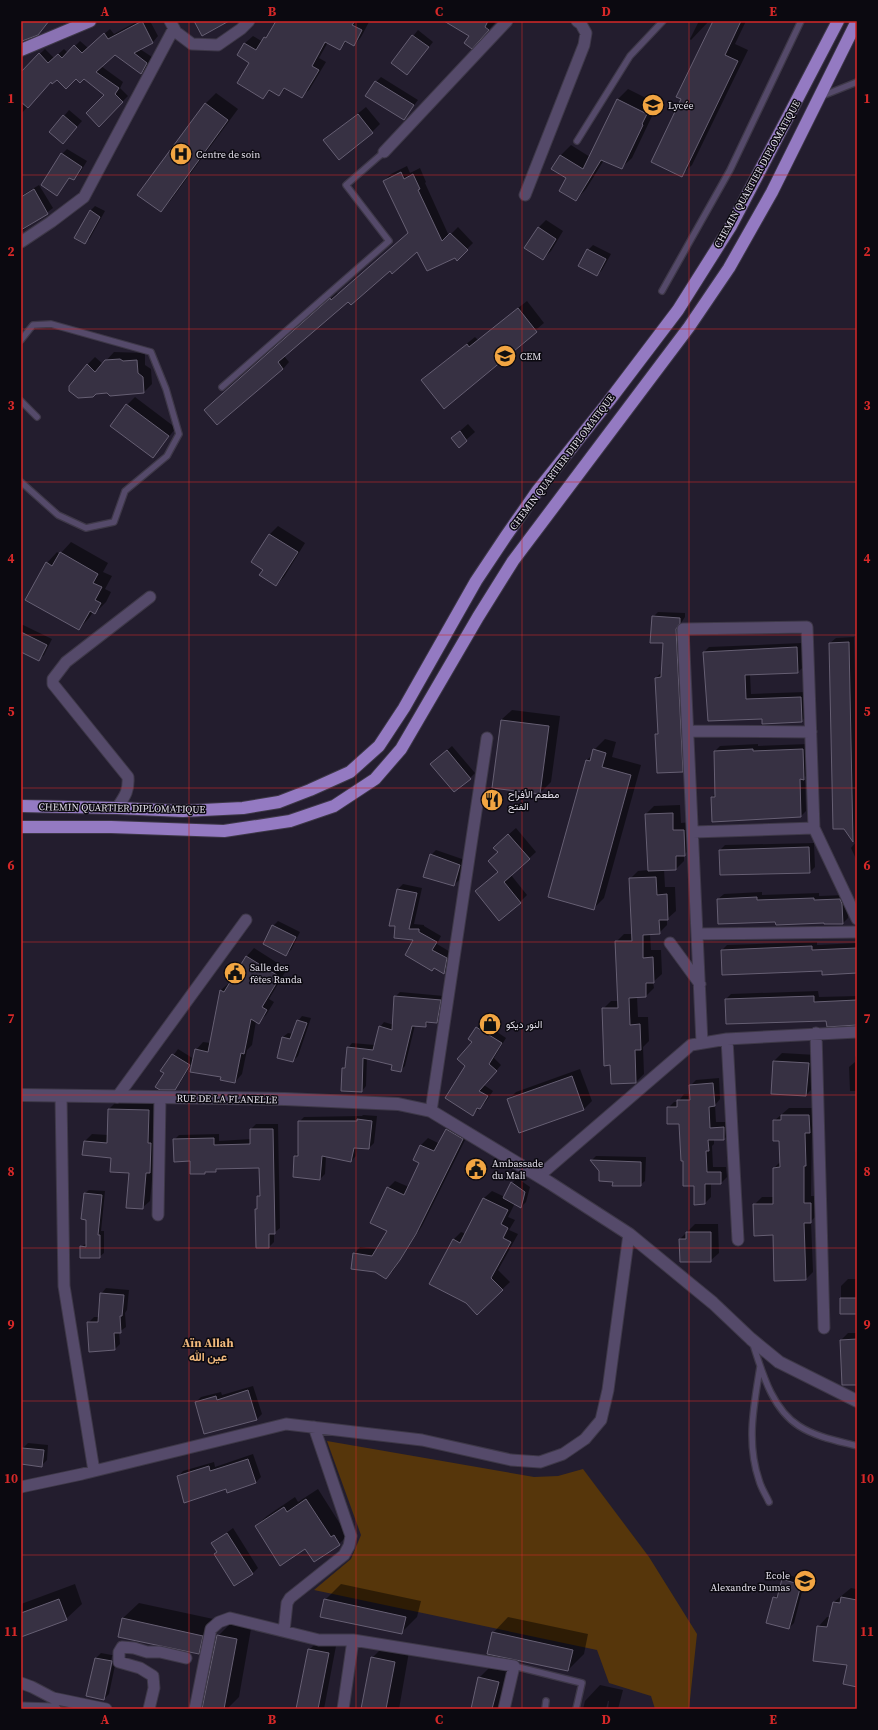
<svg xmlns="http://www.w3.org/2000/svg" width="878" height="1730" font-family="'Source Serif 4',Vazirmatn,serif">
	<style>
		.green { fill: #56360b }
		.shadow { fill: #0007; fill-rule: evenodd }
		.building { fill: #373143; stroke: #665f73 }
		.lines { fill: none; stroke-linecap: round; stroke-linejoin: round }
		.service-casing { stroke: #3e3848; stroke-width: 8 }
		.minor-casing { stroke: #3e3848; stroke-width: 13 }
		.tertiary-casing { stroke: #3e3848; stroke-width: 14 }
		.primary-casing { stroke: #3e3848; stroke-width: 14 }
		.trunk-casing { stroke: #3e3848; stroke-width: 14 }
		.service { stroke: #554a6a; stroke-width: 5.5 }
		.minor { stroke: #554a6a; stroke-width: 11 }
		.tertiary { stroke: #554a6a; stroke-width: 12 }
		.primary { stroke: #8a72b3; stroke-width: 12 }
		.trunk { stroke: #947ac2; stroke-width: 12 }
		.grid { fill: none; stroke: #d62828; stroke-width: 1; stroke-opacity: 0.55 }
		.labels { text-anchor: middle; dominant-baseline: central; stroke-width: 3; stroke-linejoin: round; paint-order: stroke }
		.poi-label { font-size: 10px; fill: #e2dee9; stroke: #0b0910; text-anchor: start }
		.street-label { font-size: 10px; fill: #e2dee9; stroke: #0b0910 }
		.quarter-label { font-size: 12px; font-weight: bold; fill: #f0b97c; stroke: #0b0910 }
		.neatline { fill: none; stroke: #d62828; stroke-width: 1.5 }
		.grid-label { font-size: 13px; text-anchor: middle; font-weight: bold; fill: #d62828 }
	</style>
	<rect width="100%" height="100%" fill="#231d2e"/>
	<!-- green -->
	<path class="green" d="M327,1441L534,1477L558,1476L583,1469L649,1557L697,1634L689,1709H655L651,1696L609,1683L597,1650L314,1590L351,1559L361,1535Z"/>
	<!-- shadow -->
	<path class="shadow" d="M21,21H49L45,26L22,40L21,39Z
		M138,21H150L158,36L153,42L140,49L152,57L147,68L141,73L115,53L101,66L123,82L120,88L128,96L99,125L106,94L84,78L57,79L51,81L21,114V72L45,49L54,58L64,49L68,53L80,41L88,48L110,29L114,34Z
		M278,21H366L369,22L361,37L354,45L347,41L340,49L328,42L319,58L326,62L309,90L301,97L286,88L279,95L271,90L263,97L250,62L238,55L245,43L253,36L263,42Z
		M448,21H493L495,23L479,40Z
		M699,21H709L691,40L690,39Z
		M714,21H746L735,44L748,50L692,165L681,175L682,99Z
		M418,30L433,42L407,74L392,63Z
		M381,77L418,100L404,119L376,82Z
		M628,89L656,103L651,114H653L632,158L621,168L604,160L586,189L576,200L568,178L553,169L561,155L571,145L590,157L617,100Z
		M216,93L238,109L171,200L161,211L206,103Z
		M366,107L380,124L372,132L325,140Z
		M69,110L82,121L68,137L51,132Z
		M67,149L87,161L79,174L74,179L70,177L57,195L42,185L62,154Z
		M407,166L410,173L420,168L426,182L425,183L449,236L458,227L473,243L457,259L455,257L418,250L348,300L284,356L289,362L283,369L205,410L337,293L338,294L409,233L384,181L391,174Z
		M39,185L53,208L21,232V196Z
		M95,206L105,211L90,238L84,243L90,211Z
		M546,220L563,231L551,251L543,259L538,228Z
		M593,245L611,254L602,270L597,275L588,250Z
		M527,301L544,323L444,407L422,380L475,337L478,340Z
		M114,352L145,353V365L151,369L152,384L144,392L110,395L87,365L95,357L103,364Z
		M135,397L176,428L153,456L127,405Z
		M468,424L475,432L459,446L452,438Z
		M278,526L305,543L284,577L276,585L264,570L252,562L270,534Z
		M71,542L108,563L103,572L112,576L105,589L111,592L106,602L95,613L93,612L89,618L79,629L47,563L57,552L60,554Z
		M658,612L685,613V617L681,623L687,766L682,771L656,734L659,731L656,678L661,673L664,642L653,617Z
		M21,624L52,639L44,655L38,660L21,645Z
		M854,637L857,769V861L851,848L855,843L845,828L830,643L836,638Z
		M802,643L803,667L798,672L750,674L751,694L806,692V716L801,722L763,718L704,652L709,647Z
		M512,710L560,716L551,782L540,793L501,720Z
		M605,739L616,742L612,757L641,765L604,898L593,909L587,760L593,754L594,750Z
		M758,744V746L808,744L809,773L805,777L806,811L801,816L712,797L716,793L715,751L720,746Z
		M452,746L475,773L470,778L437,759Z
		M680,805L681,823L691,822L692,847L684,855V861L676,869H664L665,887H675L676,911L667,919V925L659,933L650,934L651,950H661L662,974L653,982L654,988L646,996L637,997L638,1017H648L649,1041L643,1047L644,1074L636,1082L612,1083L611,1064L603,1009L611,1001H619L616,942L624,934H632L630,879L638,871L649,870L646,814L654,806Z
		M516,828L536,852L511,875L527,895L520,902L476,891L499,872L498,852L501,841Z
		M814,843L815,867L810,872L720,850L725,845Z
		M436,850L465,860L459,880L454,885L431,855Z
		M403,884L422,888L414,924L424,925V926L441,936L437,944L452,953L449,968L444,973L434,967L415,939L395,937L398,889Z
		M762,892V895L819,893V896L845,895L847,899L848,918L843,923L825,922L718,899L724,894Z
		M278,921L300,932L291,950L286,955L273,926Z
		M817,942V945L857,943V972L823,970L722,950L727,945Z
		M254,948L287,969L269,999L274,1002L266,1015L258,1023L256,1021L252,1045L247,1050L242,1074L235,1082L193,1062L180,1083L175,1089L165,1073L162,1071L178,1049L194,1059L196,1050L203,1042L211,1043L221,990L229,983L230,984L247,956Z
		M818,991L819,997L857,996V1025L827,1020L726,999L731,994Z
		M400,992L444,996L441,1017L437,1022L430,1021L425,1026L415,1025L405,1066L400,1071L393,1064L367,1058L366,1086L362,1091L343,1068L346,1065L348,1048L352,1043L375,1045L380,1027L384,1022L394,1025L395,997Z
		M302,1016L311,1018L298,1056L293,1061L283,1037L288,1033L293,1034L298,1021Z
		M482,1022L506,1038L494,1058L501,1065L484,1085L493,1091L485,1103L473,1114L467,1066L477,1028Z
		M782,1053L816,1055L814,1087L806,1095L772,1093L774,1061Z
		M857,1055V1113V1091H850L849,1067L855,1062V1057Z
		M580,1069L592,1101L584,1109L520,1132L508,1100L516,1092Z
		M719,1078L720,1099L715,1105L716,1122H730V1133L724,1139H714V1144L712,1146L713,1167H726L727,1177L721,1183H711V1197L705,1203L684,1160L680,1123L668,1108L674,1102H678L684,1094H691L690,1086L696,1080Z
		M116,1102L156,1103L157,1165L153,1169L150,1201L142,1208L130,1172L112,1157L83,1154L85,1141L92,1134L108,1135L109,1109Z
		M789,1108H816L817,1125L812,1129L811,1196H818V1214L811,1221L813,1272L806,1279L754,1205L762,1197H774V1168L781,1161L780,1140L774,1121Z
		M363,1115L377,1116L374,1143L369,1148L357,1147L356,1156L351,1161L326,1156L325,1174L320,1179L295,1156L299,1152V1122L304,1117L362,1116Z
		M454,1123L469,1132L422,1226L393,1271L386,1277L354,1254L360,1247L377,1249L388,1231V1188L395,1181L409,1187L420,1163L414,1160L421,1145L428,1138L440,1144L447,1130Z
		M256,1124H278L280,1228L274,1233V1242L269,1247L258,1208V1196L261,1193L260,1167L218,1168L216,1171H206L205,1173L174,1140L179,1135L219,1134V1141L251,1139V1129Z
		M857,1151V1188H856L855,1152Z
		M596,1156L646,1157L645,1181L640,1185L614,1181L600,1170L592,1160Z
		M517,1178L530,1187L526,1202L521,1207L515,1203L508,1217L515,1220L509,1230L518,1234L498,1270L510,1282L477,1313L454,1239L461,1232L466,1234L484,1198L492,1191L505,1197L512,1183Z
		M89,1190L105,1191L101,1231H104V1253L99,1257L81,1247L87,1243L88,1219L84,1194Z
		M695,1224H718L719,1253L710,1261L680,1239Z
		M848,1279H857V1313H841V1286Z
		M106,1288L129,1290L127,1310L125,1313L126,1327L119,1332L120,1344L115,1349L88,1323L94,1317H99L101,1294Z
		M848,1333H857V1384L841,1340Z
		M253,1386L262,1414L257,1419L196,1402L201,1397L221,1392L222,1395Z
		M28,1443L48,1445L47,1460L41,1466L23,1448Z
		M253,1454L261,1477L255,1483L227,1488L178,1477L183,1471L214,1462L215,1467Z
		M318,1489L342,1527L345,1525L350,1533L339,1544L306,1548L256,1526L267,1516L295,1497L298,1502Z
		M233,1528L258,1568L253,1573L215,1554L218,1551L213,1543Z
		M789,1575L805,1580L794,1623L789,1628L774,1598L779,1593L783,1580Z
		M75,1584L82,1604L66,1619L21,1636V1604Z
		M341,1584L421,1601L417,1617L401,1633L325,1600Z
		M857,1584V1686L849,1664L818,1627L827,1617H831L834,1602L851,1588L856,1589Z
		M139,1603L218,1620L214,1637L198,1653L123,1618Z
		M508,1617L588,1634L584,1654L568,1670L493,1633Z
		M234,1620L252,1623L239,1697L227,1709H203L218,1636Z
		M317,1642L336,1646L324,1709H297L309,1650Z
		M388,1642L410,1646L399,1709H362L372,1658Z
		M101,1653L117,1656L109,1694L104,1699L96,1658ZM112,1656L114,1657L106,1694H104Z
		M495,1662L514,1666L504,1709H472L479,1678Z
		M600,1685L623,1690L618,1709H608L609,1701H608L606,1709H583L585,1701Z"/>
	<!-- building -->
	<path class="building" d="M21,21H49L38,35L22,41Z
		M142,21L153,43L134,53L147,63L141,74L115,55L96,72L119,88L115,94L123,102L99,127L86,113L104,95L84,79L80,83L76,79L66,89L57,80L52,84L51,82L28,108L21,102V72L39,53L48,63L58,54L62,58L74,45L82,53L104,33L108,39Z
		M194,21H229L202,36Z
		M276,21H355L352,25L362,30L354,46L345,41L340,50L325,42L312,66L319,70L302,98L284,88L279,96L269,90L263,99L237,83L249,63L237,55L244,43L256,50L264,37L266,38Z
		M444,21H488L485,27L489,30L472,49L464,43L469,36Z
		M713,21H741L725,55L738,61L682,177L651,162L681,99L676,97Z
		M412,35L429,47L407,75L391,63Z
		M375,81L414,105L404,120L365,96Z
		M617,99L647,114L642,124L643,125L622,169L601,160L576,201L559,191L566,178L551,169L560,155L583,169Z
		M205,103L228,120L161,212L137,195Z
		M358,114L373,133L339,160L323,140Z
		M63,115L77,127L63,144L49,132Z
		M61,153L82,167L74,180L69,178L57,196L41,185Z
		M401,172L404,179L413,174L420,189L418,190L442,241L450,233L468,250L457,261L455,258L427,271L417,252L392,274L390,271L351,305L348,302L278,362L283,369L217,425L204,410L330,298L331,300L408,233L383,181Z
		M34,189L48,214L21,230V197Z
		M90,210L100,217L85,244L74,238Z
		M538,227L556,239L543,260L524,248Z
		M587,249L606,259L597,276L578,266Z
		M518,308L537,332L444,409L421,380L467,344L469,347Z
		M120,359L123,361L137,360L138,373L143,377L144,393L110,396L107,393L96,394L93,397L78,398L69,391V386L87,364L95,372L105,360Z
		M126,404L169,436L153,458L110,426Z
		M460,431L467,441L459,448L451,438Z
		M269,534L298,552L276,586L259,575L263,570L251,562Z
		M60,552L98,574L93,583L102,587L95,600L101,603L95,614L90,611L79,630L25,600L46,562L52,566Z
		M652,616L680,618V623L676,629L683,772L657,773L655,734H658L655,678L661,677L663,643H650Z
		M21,632L47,645L39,661L21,652Z
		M849,642L853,842L844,829H833L829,643Z
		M797,647L798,673L745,675L746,699L801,697L802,722L762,724V719L708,721L703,652Z
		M501,720L549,726L540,794L492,788Z
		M593,749L606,753L602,767L631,775L594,910L548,897L586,760L590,761Z
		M753,749V751L803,749L804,780L800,779L801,817L712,822L711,797H715L714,751Z
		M447,750L471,779L454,792L430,764Z
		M673,813V830H684L685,856H676V870L648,871L645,814Z
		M508,834L530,859L504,882L521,903L499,921L475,891L498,872L488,861L498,852L493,848Z
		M809,847L810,873L720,875L719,850Z
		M430,854L460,865L454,886L423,877Z
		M656,877L657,895L667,894L668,920H659L660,934L643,935V958L653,957L654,983H646V997L629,998L630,1025L640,1024L641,1050H635L636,1083L611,1084L610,1065L604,1066L602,1008H618L615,941H632L629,878Z
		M397,889L417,893L409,929H419V932L437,942L432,950L447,958L444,974L434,968L432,971L405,955L413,940L394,938L395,926H389Z
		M757,897V900L814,898V900L840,899L842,904L843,924H824V923L776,925L775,922L718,924L717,899Z
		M272,925L296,937L286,956L263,944Z
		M812,946V950L857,948V973L822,975V971L722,975L721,950Z
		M246,956L280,977L262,1007L267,1010L259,1024L251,1019L244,1054L241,1053L235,1083L220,1080L221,1077L190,1072L195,1049L208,1052L220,990L224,992Z
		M394,996L441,1000L437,1023L426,1022V1027L412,1026L401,1072L391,1070L392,1065L363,1058L362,1092L341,1091L342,1068H345L347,1047L373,1050L379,1026L392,1030Z
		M814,996V1002L857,1000V1025L827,1027L826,1021L726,1024L725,999Z
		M297,1020L307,1023L293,1062L277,1058L282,1037L290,1039Z
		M476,1027L502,1043L489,1064L497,1071L479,1091L488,1096L480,1109L477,1108L473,1116L445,1098L465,1066L457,1059L472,1042L468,1039Z
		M172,1054L190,1065L175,1090H160L155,1087L164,1073L160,1071Z
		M773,1061L809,1063L806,1096L771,1094Z
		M572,1076L584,1110L519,1133L507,1099Z
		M713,1083L715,1106L709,1107L710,1128L724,1127V1140H708L709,1151H706L707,1172H721V1184H705V1204L694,1205V1186H683V1161H681L679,1124H667V1107H677V1100H690L689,1085Z
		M108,1109L149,1110L148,1143H151L150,1173H146L143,1209L126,1208L129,1173L110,1172L111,1158L82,1155L84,1141L107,1143Z
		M781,1115H809L810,1133H805L806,1166H804V1203H811V1223H804L806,1280L774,1281L773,1235L754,1236L753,1204H773V1168L780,1167L779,1141H773V1120H781Z
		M357,1119L372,1121L369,1149L354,1148L351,1162L322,1156L320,1180L293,1177L294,1156H298V1121H357Z
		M250,1129H273L275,1234H269V1248H256L255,1209H257V1196H260L259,1168L216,1169V1172H205V1174H190V1161L174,1162L173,1139L214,1138V1145L250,1144Z
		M446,1129L463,1139L416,1234L400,1260L386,1279L375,1272L351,1269L353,1253L372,1256L387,1231L370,1223L387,1187L404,1195L419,1163L413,1160L420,1145L434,1151Z
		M590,1160L641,1162V1186H612L613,1182L599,1181V1171Z
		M511,1182L525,1192L521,1208L503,1198Z
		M84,1193L102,1195L98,1235H100V1258H80V1246L86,1247V1220L81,1219Z
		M483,1198L508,1210L501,1224L508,1228L503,1238L511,1242L491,1278L503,1290L477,1315L466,1303L429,1284L453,1239L460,1243Z
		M686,1232H711V1262H680L679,1239H686Z
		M100,1293L124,1295L122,1316H120L121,1333H114L115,1350L89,1352L87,1322H98Z
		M840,1298H857V1314H840Z
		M857,1339V1385H842L840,1340Z
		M248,1390L257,1420L204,1434L195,1402L216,1396L217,1400Z
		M22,1448L44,1450L42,1467L21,1464Z
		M248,1459L256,1483L227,1493L226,1489L184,1503L177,1476L209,1466L210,1471Z
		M306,1499L331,1537L334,1535L340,1545L314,1562L305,1549L280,1566L255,1526L284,1507L287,1512Z
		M227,1533L253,1574L234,1586L214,1554L217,1552L211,1543Z
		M782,1579L801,1585L789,1629L766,1623L773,1597L777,1598Z
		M841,1597L857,1600V1687L843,1684L847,1665L813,1661L817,1626L827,1627L833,1602L840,1603Z
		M59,1599L67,1620L21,1637V1613Z
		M324,1599L406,1617L402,1634L320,1617Z
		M122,1618L203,1636L199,1654L118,1637Z
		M492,1632L573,1650L568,1671L487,1654Z
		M217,1635L237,1639L224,1709H202Z
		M308,1649L329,1653L318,1709H296Z
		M371,1657L395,1662L386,1709H361Z
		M95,1658L112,1661L104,1700L86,1696Z
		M478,1677L499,1682L492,1709H471Z"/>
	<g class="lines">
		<!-- service casing -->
		<g class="service-casing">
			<path id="service" d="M822,96L857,82
				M577,141L630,56L663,21
				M662,291L730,170L801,21
				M21,340L33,325L51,324L151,352L166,389L179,434L167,456L125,491L114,522L86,528L58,515L21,482
				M222,387L389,241L346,185L384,152
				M21,401L37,417
				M753,1344C762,1372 772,1409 799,1426C816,1437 838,1441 857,1446
				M760,1367C754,1405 746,1442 759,1480C761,1488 766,1495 769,1502
				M514,1666L582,1683L576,1709
				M545,1709L546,1701"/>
		</g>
		<!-- minor casing -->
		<g class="minor-casing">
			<path id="minor" d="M170,21L176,32L192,44L218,45L241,29L249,21
				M384,152L507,21
				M525,195L584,45L586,33L581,24L577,21
				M21,242L51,222L84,197L174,28
				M688,731L811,732
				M117,808C125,796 129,791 128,777L53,684V679L66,662L150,597
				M693,832L814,828
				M697,934L857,932
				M670,943L700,984
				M816,1033L824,1328
				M727,1039L738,1240
				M702,1043L683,629L807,627L814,828L857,919
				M61,1096L64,1286L94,1471
				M117,1097L246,920
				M431,1111L487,738
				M539,1176L691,1045L727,1039L857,1032
				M158,1215L160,1098
				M21,1487L82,1474L286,1424L422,1440L511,1460L540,1462L563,1454L585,1439L601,1420L608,1390L629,1234
				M284,1631L287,1603L290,1598L344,1555L349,1546L351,1536L314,1427
				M21,1683L32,1687L53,1698L106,1709
				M21,1708L55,1709
				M149,1709L154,1688L153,1676L140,1668L119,1662V1652L122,1647L134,1648L147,1652H160L186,1658
				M195,1709L211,1629L219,1622L230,1618L319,1640H353L514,1666L504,1709
				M343,1709L353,1640"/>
		</g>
		<!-- tertiary casing -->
		<g class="tertiary-casing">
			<path id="tertiary" d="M21,1095L285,1099L398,1104L431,1111L550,1183L629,1234L713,1303L751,1339L779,1362L857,1401"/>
		</g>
		<!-- primary casing -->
		<g class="primary-casing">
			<path id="primary" d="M21,50L90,21"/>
		</g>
		<!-- trunk casing -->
		<g class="trunk-casing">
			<path id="trunk" d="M21,806L117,808L183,811L243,808L279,802L310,790L350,772L379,746L404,708L476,581L506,536L538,490L609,401L678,310L731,226L838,21
				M21,827H111L224,831L290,821L334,806L375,779L401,749L478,617L513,561L689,327L729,268L772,192L857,21"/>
		</g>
		<!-- service -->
		<use href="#service" class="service"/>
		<!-- minor -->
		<use href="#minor" class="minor"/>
		<!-- tertiary -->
		<use href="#tertiary" class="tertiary"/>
		<!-- primary -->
		<use href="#primary" class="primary"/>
		<!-- trunk -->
		<use href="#trunk" class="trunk"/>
	</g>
	<!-- grid -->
	<path class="grid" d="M189,21V1709M356,21V1709M522,21V1709M689,21V1709M21,175H857M21,329H857M21,482H857M21,635H857M21,788H857M21,942H857M21,1095H857M21,1248H857M21,1401H857M21,1555H857"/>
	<!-- icons -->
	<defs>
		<g id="school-disc" transform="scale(1.15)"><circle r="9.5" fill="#f2a542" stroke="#0b0910"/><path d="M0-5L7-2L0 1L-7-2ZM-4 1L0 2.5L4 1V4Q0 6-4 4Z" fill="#111"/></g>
		<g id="hospital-disc" transform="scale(1.15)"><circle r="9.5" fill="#f2a542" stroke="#0b0910"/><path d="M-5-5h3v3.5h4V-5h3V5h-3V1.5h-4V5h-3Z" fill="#111"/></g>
		<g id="restaurant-disc" transform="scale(1.15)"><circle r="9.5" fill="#f2a542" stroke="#0b0910"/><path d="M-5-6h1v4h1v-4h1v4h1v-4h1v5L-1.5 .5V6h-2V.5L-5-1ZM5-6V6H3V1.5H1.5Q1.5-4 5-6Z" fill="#111"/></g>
		<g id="civic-disc" transform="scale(1.15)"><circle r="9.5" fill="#f2a542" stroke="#0b0910"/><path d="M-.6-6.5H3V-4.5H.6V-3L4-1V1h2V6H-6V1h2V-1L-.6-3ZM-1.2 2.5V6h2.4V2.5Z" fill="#111"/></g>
		<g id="shop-disc" transform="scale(1.15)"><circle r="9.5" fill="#f2a542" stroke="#0b0910"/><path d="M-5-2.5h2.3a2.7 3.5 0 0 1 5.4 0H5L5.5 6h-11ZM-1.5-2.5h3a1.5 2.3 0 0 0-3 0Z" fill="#111"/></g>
	</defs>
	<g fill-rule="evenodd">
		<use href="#school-disc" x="653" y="105"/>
		<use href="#hospital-disc" x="181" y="154"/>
		<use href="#school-disc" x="505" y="356"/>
		<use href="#restaurant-disc" x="492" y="800"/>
		<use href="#civic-disc" x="235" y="973"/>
		<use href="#shop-disc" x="490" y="1024"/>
		<use href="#civic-disc" x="476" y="1169"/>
		<use href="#school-disc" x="805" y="1581"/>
	</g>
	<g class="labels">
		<!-- poi labels -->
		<g class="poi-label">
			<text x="668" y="105">Lycée</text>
			<text x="196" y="154">Centre de soin</text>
			<text x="520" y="356">CEM</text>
			<text x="508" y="794">مطعم الأفراح<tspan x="508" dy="12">الفتح</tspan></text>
			<text x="250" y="967">Salle des<tspan x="250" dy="12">fêtes Randa</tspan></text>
			<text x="506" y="1024">النور ديكو</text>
			<text x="492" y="1163">Ambassade<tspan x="492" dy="12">du Mali</tspan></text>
			<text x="790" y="1575" text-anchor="end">Ecole<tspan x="790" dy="12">Alexandre Dumas</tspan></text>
		</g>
		<!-- street labels -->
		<g class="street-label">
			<text transform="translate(757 174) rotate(-61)">CHEMIN QUARTIER DIPLOMATIQUE</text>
			<text transform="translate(562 462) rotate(-53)">CHEMIN QUARTIER DIPLOMATIQUE</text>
			<text transform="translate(122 808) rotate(1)">CHEMIN QUARTIER DIPLOMATIQUE</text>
			<text transform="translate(227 1099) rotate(1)">RUE DE LA FLANELLE</text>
		</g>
		<!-- quarter labels -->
		<g class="quarter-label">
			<text x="208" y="1343">Aïn Allah<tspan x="208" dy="14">عين الله</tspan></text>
		</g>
	</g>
	<!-- border -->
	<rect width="878" height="1730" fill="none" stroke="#0b0910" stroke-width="44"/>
	<rect x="22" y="22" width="834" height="1686" class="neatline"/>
	<g class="grid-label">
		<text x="105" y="16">A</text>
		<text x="272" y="16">B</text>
		<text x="439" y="16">C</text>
		<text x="606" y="16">D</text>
		<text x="773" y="16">E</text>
		<text x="11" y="103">1</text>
		<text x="867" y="103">1</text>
		<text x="11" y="256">2</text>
		<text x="867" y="256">2</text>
		<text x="11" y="410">3</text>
		<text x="867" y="410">3</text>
		<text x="11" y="563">4</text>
		<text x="867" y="563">4</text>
		<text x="11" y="716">5</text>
		<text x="867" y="716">5</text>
		<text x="11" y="870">6</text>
		<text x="867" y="870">6</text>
		<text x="11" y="1023">7</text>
		<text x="867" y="1023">7</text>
		<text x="11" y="1176">8</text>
		<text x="867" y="1176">8</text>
		<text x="11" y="1329">9</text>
		<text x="867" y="1329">9</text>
		<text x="11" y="1483">10</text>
		<text x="867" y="1483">10</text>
		<text x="11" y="1636">11</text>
		<text x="867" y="1636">11</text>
		<text x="105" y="1724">A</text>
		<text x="272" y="1724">B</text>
		<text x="439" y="1724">C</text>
		<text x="606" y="1724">D</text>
		<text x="773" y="1724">E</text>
	</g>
</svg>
